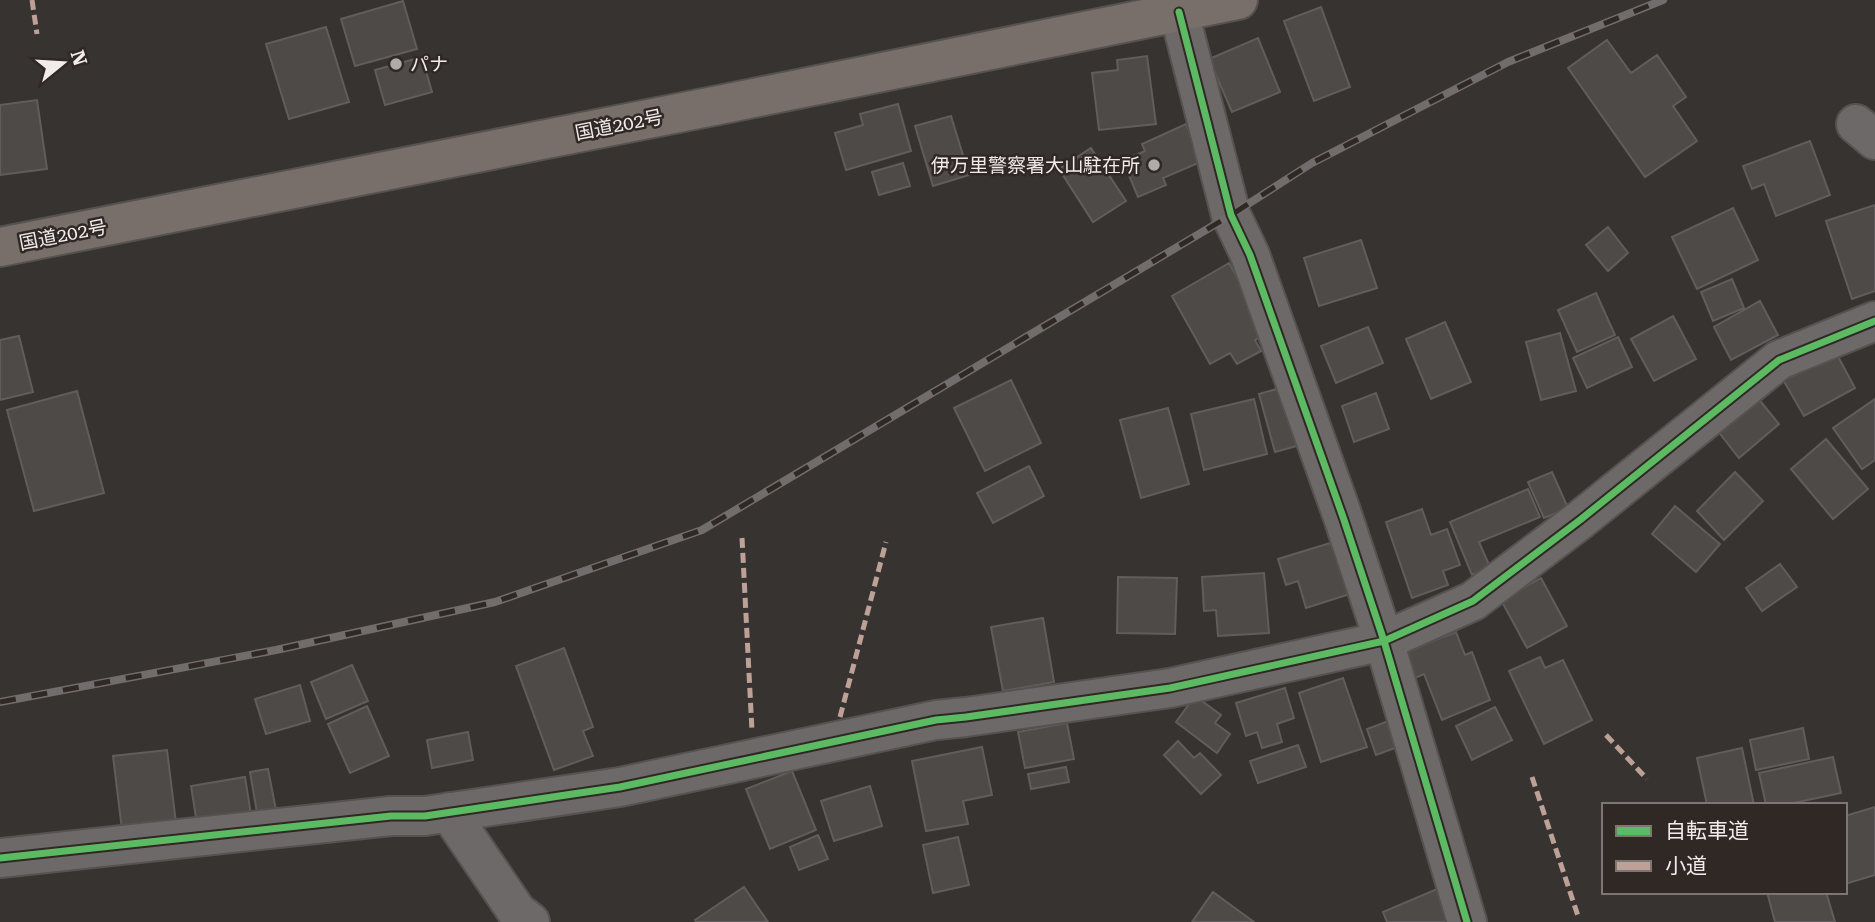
<svg xmlns="http://www.w3.org/2000/svg" width="1875" height="922" font-family="'Roboto Serif','Noto Sans JP',serif">
	<style>
		.building { fill: #4d4a48; stroke: #605d5c; stroke-width: 2 }
		.lines { fill: none; stroke-linecap: round; stroke-linejoin: round }
		.minor-casing { stroke: #555250; stroke-width: 42 }
		.highway-casing { stroke: #555250; stroke-width: 42 }
		.minor { stroke: #6d6968; stroke-width: 38 }
		.highway { stroke: #786e6a; stroke-width: 38 }
		.rail-casing { stroke: #706d6c; stroke-width: 8 }
		.rail { stroke: #2f2825; stroke-width: 5; stroke-dasharray: 16; stroke-linecap: butt }
		.quiet { stroke: #bda197; stroke-width: 5; stroke-dasharray: 10 5; stroke-linecap: butt }
		.cycleway-casing { stroke: #2f2825; stroke-width: 11 }
		.cycleway { stroke: #5cba63; stroke-width: 7 }
		.poi-dot { fill: #b0aba9; stroke: #2f2825; stroke-width: 2.5 }
		.labels { text-anchor: middle; dominant-baseline: central; stroke-width: 5; stroke-linejoin: round; paint-order: stroke }
		.poi-label { font-size: 19px; fill: #f1ecea; stroke: #2f2825; text-anchor: start }
		.street-label { font-size: 19px; fill: #f1ecea; stroke: #2f2825 }
	</style>
	<rect width="100%" height="100%" fill="#373331"/>
	<!-- building -->
	<path class="building" d="M403,1L417,49L355,66L341,19Z
		M1321,7L1350,87L1314,101L1284,21Z
		M326,27L349,102L289,119L266,44Z
		M1258,38L1280,92L1232,112L1209,59Z
		M1607,40L1631,73L1657,55L1686,97L1673,106L1697,141L1645,177L1568,68Z
		M1147,56L1156,124L1099,130L1092,73L1118,70L1117,60Z
		M422,57L432,92L385,105L375,70Z
		M37,100L47,169L0,175V105Z
		M898,104L911,151L846,170L835,133L863,125L860,114Z
		M951,116L969,175L933,186L915,126Z
		M1186,124L1203,161L1163,178L1166,185L1138,197L1123,161L1145,151L1142,144Z
		M1810,141L1830,195L1776,216L1764,184L1752,189L1743,166Z
		M1091,148L1126,201L1093,222L1059,169Z
		M903,163L910,186L879,195L872,172Z
		M1875,205V291L1852,299L1826,221Z
		M1733,208L1758,260L1697,289L1672,237Z
		M1608,227L1628,253L1608,271L1586,245Z
		M1361,240L1377,288L1319,306L1304,258Z
		M1229,263L1269,333L1255,340L1261,351L1237,364L1230,353L1210,364L1172,296Z
		M1732,279L1744,308L1713,321L1701,292Z
		M1596,293L1615,335L1577,352L1558,310Z
		M1760,301L1778,335L1731,360L1714,327Z
		M1673,316L1696,359L1654,381L1631,339Z
		M1445,322L1471,382L1431,399L1406,339Z
		M1368,327L1383,363L1336,383L1321,346Z
		M1560,333L1576,391L1541,400L1526,342Z
		M19,336L33,392L0,400V340Z
		M1618,337L1632,367L1587,388L1573,358Z
		M1834,349L1855,388L1804,416L1782,378Z
		M1011,380L1041,443L985,471L954,408Z
		M1287,386L1304,444L1275,452L1259,394Z
		M77,391L104,493L34,511L7,410Z
		M1376,393L1389,429L1354,442L1342,406Z
		M1757,397L1779,424L1739,458L1717,430Z
		M1254,399L1267,454L1204,470L1191,414Z
		M1875,399V460L1862,469L1833,428Z
		M1168,408L1189,484L1141,498L1120,420Z
		M1826,439L1868,489L1833,519L1791,469Z
		M1029,466L1044,496L993,523L977,493Z
		M1552,472L1568,508L1544,518L1528,482Z
		M1735,472L1763,501L1724,540L1697,511Z
		M1528,489L1540,517L1479,542L1490,567L1472,575L1450,522Z
		M1675,506L1720,544L1696,572L1652,534Z
		M1422,509L1431,535L1447,529L1460,565L1443,571L1448,585L1412,598L1386,522Z
		M1340,540L1356,592L1306,608L1298,581L1286,585L1278,559Z
		M1780,564L1797,587L1762,611L1746,588Z
		M1264,573L1269,633L1218,636L1216,610L1204,611L1202,577Z
		M1118,577L1177,578L1175,634L1117,633Z
		M1541,578L1567,626L1527,648L1501,600Z
		M1043,618L1054,682L1003,691L991,627Z
		M1456,632L1465,655L1472,652L1490,700L1442,720L1424,674L1415,678L1405,652Z
		M564,648L593,727L583,731L593,756L554,770L516,666Z
		M1540,657L1545,668L1563,660L1592,720L1544,744L1509,671Z
		M352,665L368,701L326,719L311,682Z
		M1343,678L1367,747L1321,762L1299,693Z
		M300,685L310,721L266,734L255,699Z
		M1285,688L1294,718L1277,724L1282,742L1262,748L1257,732L1246,736L1236,703Z
		M1195,696L1221,715L1215,723L1230,734L1217,753L1176,722Z
		M367,706L389,756L350,773L328,724Z
		M1495,707L1512,740L1472,760L1456,726Z
		M1399,717L1409,743L1376,755L1367,729Z
		M1067,723L1074,759L1025,768L1018,732Z
		M1803,728L1809,759L1756,770L1750,740Z
		M468,732L473,760L432,768L427,740Z
		M1178,741L1194,758L1200,753L1221,775L1201,794L1164,755Z
		M1298,745L1306,767L1258,783L1250,761Z
		M982,747L992,795L963,801L968,824L926,831L912,761Z
		M1742,748L1754,805H1707L1697,758Z
		M167,750L176,823L122,830L113,756Z
		M1833,757L1841,793L1784,805H1766L1759,773Z
		M1066,767L1069,782L1031,789L1028,774Z
		M268,769L276,810L257,813L250,772Z
		M792,771L816,830L770,849L746,789Z
		M245,777L251,815L197,824L191,786Z
		M870,786L882,826L834,841L821,801Z
		M1875,807V875L1845,884V816Z
		M818,835L828,859L799,870L790,847Z
		M958,837L969,885L933,893L923,845Z
		M744,887L768,922H696L695,920Z
		M1437,889L1451,922H1387L1383,912Z
		M1213,892L1254,922H1192Z
		M1767,892H1826L1835,922H1775Z"/>
	<g class="lines">
		<!-- minor casing -->
		<g class="minor-casing">
			<path id="minor" d="M1179,12L1231,215L1250,255L1343,517L1384,641L1467,922
				M1856,124L1875,140
				M449,812L517,912L530,922
				M0,858L391,816H425L620,787L936,720L966,717L1170,688L1384,641L1473,601L1580,520L1779,360L1875,321"/>
		</g>
		<!-- highway casing -->
		<g class="highway-casing">
			<path id="highway" d="M0,247L729,103L1238,0"/>
		</g>
		<!-- minor -->
		<use href="#minor" class="minor"/>
		<!-- highway -->
		<use href="#highway" class="highway"/>
		<!-- rail casing -->
		<g class="rail-casing">
			<path id="rail" d="M0,702L276,650L495,602L702,530L1231,215L1312,163L1508,62L1663,0"/>
		</g>
		<!-- rail -->
		<use href="#rail" class="rail"/>
		<!-- quiet -->
		<path class="quiet" d="M32,0L37,34
			M742,538L752,731
			M840,717L886,542
			M1606,735L1647,779
			M1532,777L1578,916"/>
		<!-- cycleway casing -->
		<g class="cycleway-casing">
			<path id="cycleway" d="M1179,12L1231,215L1250,255L1343,517L1384,641L1467,922
				M0,858L391,816H425L620,787L936,720L966,717L1170,688L1384,641L1473,601L1580,520L1779,360L1875,321"/>
		</g>
		<!-- cycleway -->
		<use href="#cycleway" class="cycleway"/>
	</g>
	<!-- markers -->
	<g class="poi-dot">
		<circle cx="396" cy="64" r="7"/>
		<circle cx="1154" cy="165" r="7"/>
	</g>
	<g class="labels">
		<!-- poi labels -->
		<g class="poi-label">
			<text x="410" y="64">パナ</text>
			<text x="1140" y="165" text-anchor="end">伊万里警察署大山駐在所</text>
		</g>
		<!-- street labels -->
		<g class="street-label">
			<text transform="translate(619 125) rotate(-11)">国道202号</text>
			<text transform="translate(63 235) rotate(-11)">国道202号</text>
		</g>
	</g>
	<!-- legend -->
	<rect x="1602" y="803" width="245" height="91" fill="#2f2825" stroke="#7d7674" stroke-width="2"/>
	<rect x="1616" y="826" width="35" height="10" fill="#5cba63" stroke="#7d7674" stroke-width="2"/>
	<text x="1665" y="838" font-size="21" fill="#f1ecea">自転車道</text>
	<rect x="1616" y="861" width="35" height="10" fill="#bda197" stroke="#7d7674" stroke-width="2"/>
	<text x="1665" y="873" font-size="21" fill="#f1ecea">小道</text>
	<!-- north arrow -->
	<g transform="translate(63 63) rotate(72)" stroke="#2f2825" stroke-width="5" paint-order="stroke">
	<path d="M0-5L12 26L0 18L-12 26Z" fill="#f1ecea"/>
	<text y="-10" font-size="19" font-weight="bold" text-anchor="middle" fill="#f1ecea">N</text>
	</g>
</svg>
